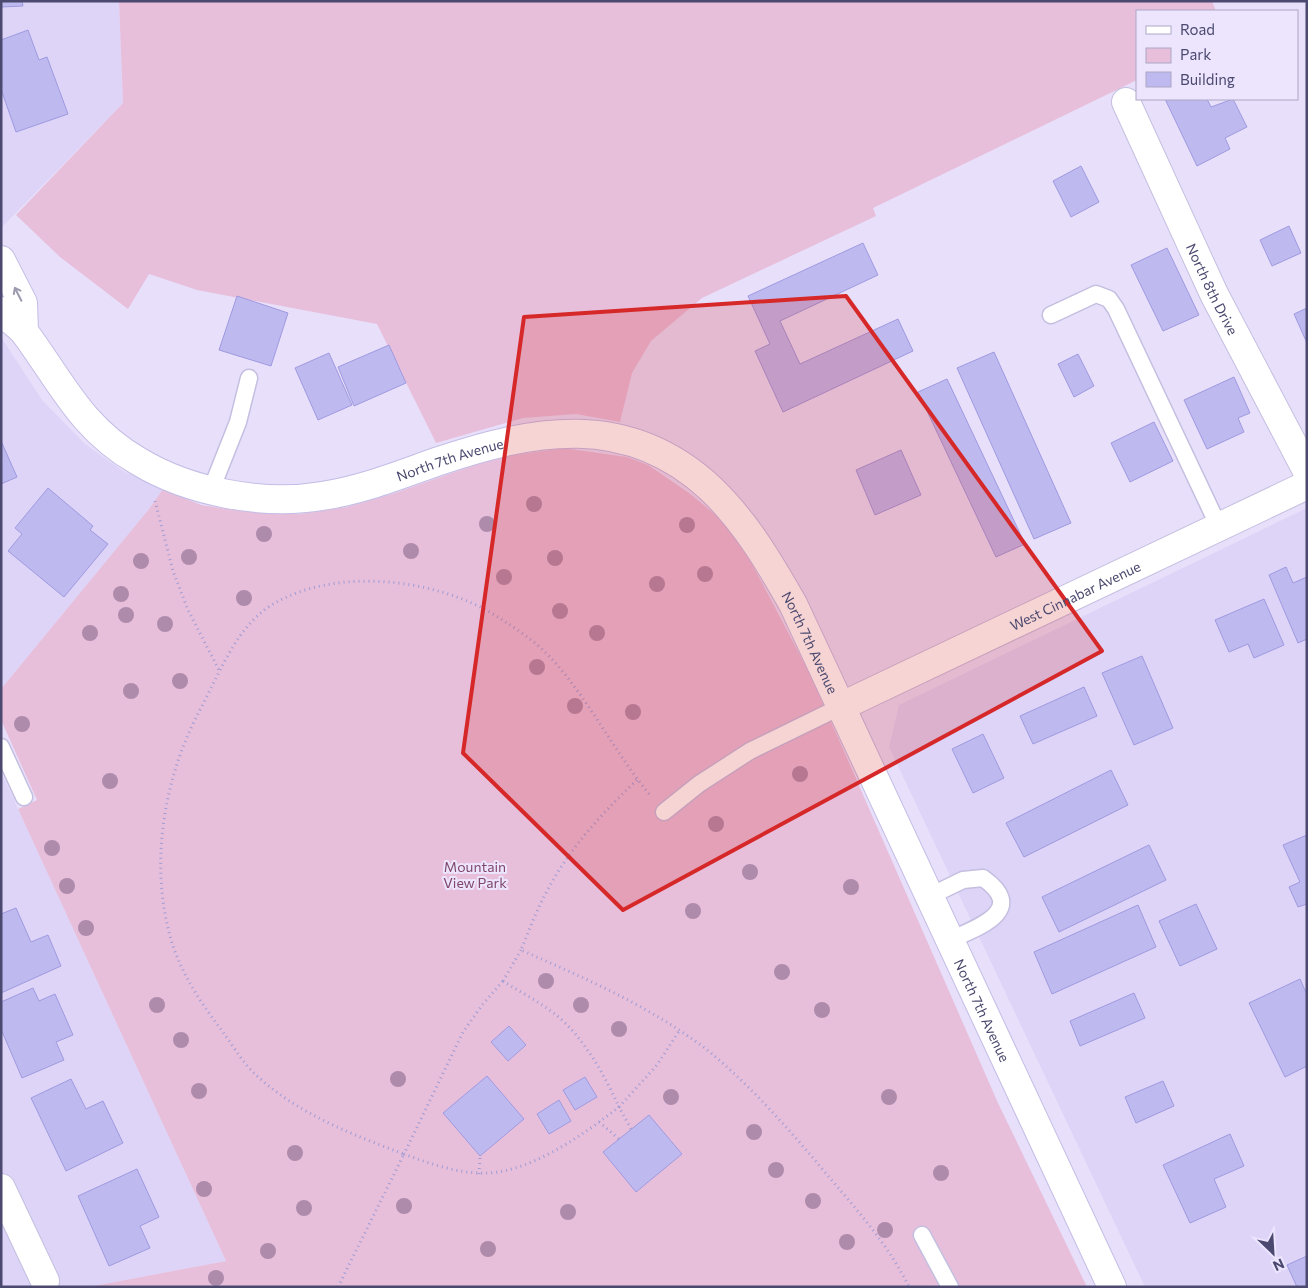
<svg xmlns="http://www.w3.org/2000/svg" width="1308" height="1288" font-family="Commissioner,sans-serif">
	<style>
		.residential { fill: #ddd4f7 }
		.green { fill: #e7bfdb }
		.building { fill: #beb9ef; stroke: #9f9ae0 }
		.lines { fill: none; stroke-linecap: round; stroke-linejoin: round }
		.lane-casing { stroke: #c4bfe0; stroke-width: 19 }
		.street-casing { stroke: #c4bfe0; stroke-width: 30 }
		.secondary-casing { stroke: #c3bde5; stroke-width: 30 }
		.path { stroke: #a19cd3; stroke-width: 3; stroke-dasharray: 1 4; stroke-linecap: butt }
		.lane { stroke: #fff; stroke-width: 16 }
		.street { stroke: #fff; stroke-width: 28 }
		.secondary { stroke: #fff; stroke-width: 28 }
		.tree { fill: #af8bab }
		.oneway { stroke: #9c9bb0 }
		.marked { fill: #d62828; fill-opacity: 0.2; stroke: #d62828; stroke-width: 4; stroke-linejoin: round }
		.labels { text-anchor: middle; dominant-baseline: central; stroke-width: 4; stroke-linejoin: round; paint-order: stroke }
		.street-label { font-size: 14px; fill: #4b496f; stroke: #ede5fe }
		.park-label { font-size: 14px; fill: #804769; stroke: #ede5fe }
	</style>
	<rect width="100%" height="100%" fill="#e8dffb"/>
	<!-- residential -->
	<path class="residential" d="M1,1H119L123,103L1,228Z
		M1,337L42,400L85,444L123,471L163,489L149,509L1,689Z
		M1307,508V1287H1145L889,747L899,705Z
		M1,772L226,1261L88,1287H1Z"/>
	<!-- green -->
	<path class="green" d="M119,1H1212L1216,11H1137V80L873,208L876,216L702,298L651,341L632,373L620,422L576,414L523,418L436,443L377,324L197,290L149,274L128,309L60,257L16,215L123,103Z
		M563,448L627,457L648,465L689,493L717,516L743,547L811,676L998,1103L1087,1287H88L226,1261L18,809L37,800L1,720V689L149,509L163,489L201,505L242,511L299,514L347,507L395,493L494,458Z"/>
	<!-- building -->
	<path class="building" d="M1,1H22L23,6L1,7Z
		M28,30L39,60L47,57L68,114L16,132L1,89V40Z
		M1165,99H1207L1211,107L1233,99L1247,127L1225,138L1230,149L1197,166Z
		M1081,166L1099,202L1071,217L1053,181Z
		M1289,226L1301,253L1272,266L1260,240Z
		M863,243L878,275L780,321L800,364L898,319L913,351L783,412L755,351L770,344L748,296Z
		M1167,248L1199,315L1163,331L1131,265Z
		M237,296L288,313L271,366L219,350Z
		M1307,308V343L1294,314Z
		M389,345L406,383L354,406L338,367Z
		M994,352L1071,523L1034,539L957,368Z
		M329,353L352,405L318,420L295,368Z
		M1078,354L1094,386L1074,397L1058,364Z
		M1234,377L1250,413L1238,418L1244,432L1207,449L1184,400Z
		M947,379L1025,544L996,557L918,392Z
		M1154,422L1173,461L1130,482L1111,443Z
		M1,441L17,477L1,484Z
		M901,450L921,495L875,515L856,470Z
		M48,488L93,526L90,530L108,544L64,597L8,551L22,534L15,528Z
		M1286,567L1293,583L1307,577V639L1298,643L1269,575Z
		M1264,599L1284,645L1254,658L1248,644L1229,652L1215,620Z
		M1142,656L1173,728L1134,745L1102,673Z
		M1084,687L1097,716L1033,744L1020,716Z
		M983,734L1004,778L973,793L952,749Z
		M1111,770L1128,805L1024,857L1006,823Z
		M1307,835V904L1298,907L1289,887L1300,882L1283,845Z
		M1149,845L1166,880L1059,932L1042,897Z
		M1196,904L1217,949L1180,966L1159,921Z
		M1138,905L1156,947L1052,994L1034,952Z
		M16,908L31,942L48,935L61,966L1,993V914Z
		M1300,979L1307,995V1066L1285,1077L1249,1003Z
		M33,988L39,1001L55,994L73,1035L56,1042L64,1060L22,1078L1,1029V1002Z
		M1134,993L1145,1018L1080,1046L1070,1021Z
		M509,1026L526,1045L508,1061L491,1042Z
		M487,1076L524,1119L480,1156L443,1113Z
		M585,1077L597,1097L575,1110L563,1090Z
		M71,1079L86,1109L103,1101L123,1143L66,1171L31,1098Z
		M1163,1081L1174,1106L1136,1123L1125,1097Z
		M559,1100L571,1121L549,1134L537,1114Z
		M649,1115L682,1154L636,1192L603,1152Z
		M1230,1134L1244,1166L1214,1179L1226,1207L1190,1223L1163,1165Z
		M137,1169L159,1217L140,1226L150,1248L109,1266L78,1196Z
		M1307,1256V1287H1297L1287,1265Z"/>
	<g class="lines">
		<!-- lane casing -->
		<g class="lane-casing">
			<path id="lane" d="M1051,315L1096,294L1109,299L1116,309L1219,527
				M211,490L238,422L249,378
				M1,747L24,797
				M664,812L699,784L750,751L842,706
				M930,896L963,880L983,878C1028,910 979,927 950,940
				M922,1235L950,1287"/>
		</g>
		<!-- street casing -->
		<g class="street-casing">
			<g id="street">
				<path id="s1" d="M1126,102L1214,294L1307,471"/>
				<path id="s2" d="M842,706L1307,485"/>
				<path d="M1,1188L45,1281"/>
			</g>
		</g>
		<!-- secondary casing -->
		<g class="secondary-casing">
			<g id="secondary">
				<path d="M1,260L23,303L24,331"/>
				<path id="s3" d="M1,311C8,319 19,325 25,333C62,383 81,428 138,461C189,492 263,506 322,496C362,490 399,475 436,462C533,429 627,411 710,488C745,521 769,562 793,604L1112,1287"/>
			</g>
		</g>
		<!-- path -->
		<path class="path" d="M155,501L173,571L188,610L220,672
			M637,780C602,813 568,850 546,893C536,911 529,931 521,950C587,979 654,1008 711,1053C755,1090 792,1133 829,1177C858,1211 889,1246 909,1287
			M503,981C520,992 540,1002 556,1015C583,1036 605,1076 619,1107C583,1135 526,1176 479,1173C453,1172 428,1163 404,1154L463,1032L483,1004Z
			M503,981L521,950
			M599,1122L619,1139
			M631,1129L619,1107L657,1065L679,1031
			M479,1174L480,1156
			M338,1287L404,1154C353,1135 296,1113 255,1074C243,1063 233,1046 223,1032C203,1006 184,978 173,946C148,868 163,778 201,708C219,674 236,628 270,606C335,565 442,578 504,621C518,630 534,641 546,653C586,693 613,751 650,795"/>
		<!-- lane -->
		<use href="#lane" class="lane"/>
		<!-- street -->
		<use href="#street" class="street"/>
		<!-- secondary -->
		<use href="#secondary" class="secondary"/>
	</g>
	<!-- trees -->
	<g class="tree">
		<circle cx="534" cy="504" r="8"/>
		<circle cx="487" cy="524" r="8"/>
		<circle cx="687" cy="525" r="8"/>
		<circle cx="264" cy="534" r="8"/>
		<circle cx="411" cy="551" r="8"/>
		<circle cx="189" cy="557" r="8"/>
		<circle cx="555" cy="558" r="8"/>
		<circle cx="141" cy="561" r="8"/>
		<circle cx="705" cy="574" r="8"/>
		<circle cx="504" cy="577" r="8"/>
		<circle cx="657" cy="584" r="8"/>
		<circle cx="121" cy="594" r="8"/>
		<circle cx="244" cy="598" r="8"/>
		<circle cx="560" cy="611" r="8"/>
		<circle cx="126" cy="615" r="8"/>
		<circle cx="165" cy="624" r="8"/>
		<circle cx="90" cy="633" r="8"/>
		<circle cx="597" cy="633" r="8"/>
		<circle cx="537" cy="667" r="8"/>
		<circle cx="180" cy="681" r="8"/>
		<circle cx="131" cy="691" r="8"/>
		<circle cx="575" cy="706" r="8"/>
		<circle cx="633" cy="712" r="8"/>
		<circle cx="22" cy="724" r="8"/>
		<circle cx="800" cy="774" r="8"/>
		<circle cx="110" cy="781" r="8"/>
		<circle cx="716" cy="824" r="8"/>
		<circle cx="52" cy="848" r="8"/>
		<circle cx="750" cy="872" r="8"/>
		<circle cx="67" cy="886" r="8"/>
		<circle cx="851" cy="887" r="8"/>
		<circle cx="693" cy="911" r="8"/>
		<circle cx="86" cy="928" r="8"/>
		<circle cx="782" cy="972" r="8"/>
		<circle cx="546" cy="981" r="8"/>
		<circle cx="157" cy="1005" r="8"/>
		<circle cx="581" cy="1005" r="8"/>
		<circle cx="822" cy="1010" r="8"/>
		<circle cx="619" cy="1029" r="8"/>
		<circle cx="181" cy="1040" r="8"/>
		<circle cx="398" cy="1079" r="8"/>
		<circle cx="199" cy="1091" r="8"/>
		<circle cx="671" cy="1097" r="8"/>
		<circle cx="889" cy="1097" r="8"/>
		<circle cx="754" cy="1132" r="8"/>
		<circle cx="295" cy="1153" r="8"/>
		<circle cx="776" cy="1170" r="8"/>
		<circle cx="941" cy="1173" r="8"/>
		<circle cx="204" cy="1189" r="8"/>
		<circle cx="813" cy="1201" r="8"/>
		<circle cx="404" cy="1206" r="8"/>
		<circle cx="304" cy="1208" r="8"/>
		<circle cx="568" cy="1212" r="8"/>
		<circle cx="885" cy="1230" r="8"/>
		<circle cx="847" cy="1242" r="8"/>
		<circle cx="488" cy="1249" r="8"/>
		<circle cx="268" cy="1251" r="8"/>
		<circle cx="216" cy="1278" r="8"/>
	</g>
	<!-- one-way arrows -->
	<defs><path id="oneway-shaft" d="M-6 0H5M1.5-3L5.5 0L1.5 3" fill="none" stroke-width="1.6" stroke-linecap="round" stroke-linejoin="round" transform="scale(1.25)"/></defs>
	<use class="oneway" href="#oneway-shaft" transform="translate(18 294) rotate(-117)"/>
	<!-- marked area -->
	<path class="marked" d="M846,296L1102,651L623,910L463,753L524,317Z"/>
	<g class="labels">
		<!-- street labels -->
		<g class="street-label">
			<text stroke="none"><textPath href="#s1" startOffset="206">North 8th Drive</textPath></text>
			<text stroke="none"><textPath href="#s3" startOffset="529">North 7th Avenue</textPath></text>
			<text stroke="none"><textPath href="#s2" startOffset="258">West Cinnabar Avenue</textPath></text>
			<text stroke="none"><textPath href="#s3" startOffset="992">North 7th Avenue</textPath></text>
			<text stroke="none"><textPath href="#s3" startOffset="1398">North 7th Avenue</textPath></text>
		</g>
		<!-- park labels -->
		<g class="park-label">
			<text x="475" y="866">Mountain<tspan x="475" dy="16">View Park</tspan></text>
		</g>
	</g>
	<!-- border -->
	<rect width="1308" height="1288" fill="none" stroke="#4b496f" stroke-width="5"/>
	<!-- legend -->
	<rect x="1136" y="10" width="162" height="90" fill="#ede5fe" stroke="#aca7c5"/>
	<rect x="1146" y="26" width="25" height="8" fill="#ffffff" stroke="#aca7c5"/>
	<text x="1180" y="35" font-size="15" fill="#4b496f">Road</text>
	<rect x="1146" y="48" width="25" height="15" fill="#e7bfdb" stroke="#aca7c5"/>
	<text x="1180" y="60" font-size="15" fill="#4b496f">Park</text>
	<rect x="1146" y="72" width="25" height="15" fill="#beb9ef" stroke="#aca7c5"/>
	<text x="1180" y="85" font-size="15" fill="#4b496f">Building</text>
	<!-- north arrow -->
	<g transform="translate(1273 1253) rotate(155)" stroke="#ede5fe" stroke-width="4" paint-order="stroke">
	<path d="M0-4L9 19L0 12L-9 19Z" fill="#4b496f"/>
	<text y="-8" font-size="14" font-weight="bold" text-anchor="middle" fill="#4b496f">N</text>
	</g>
</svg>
